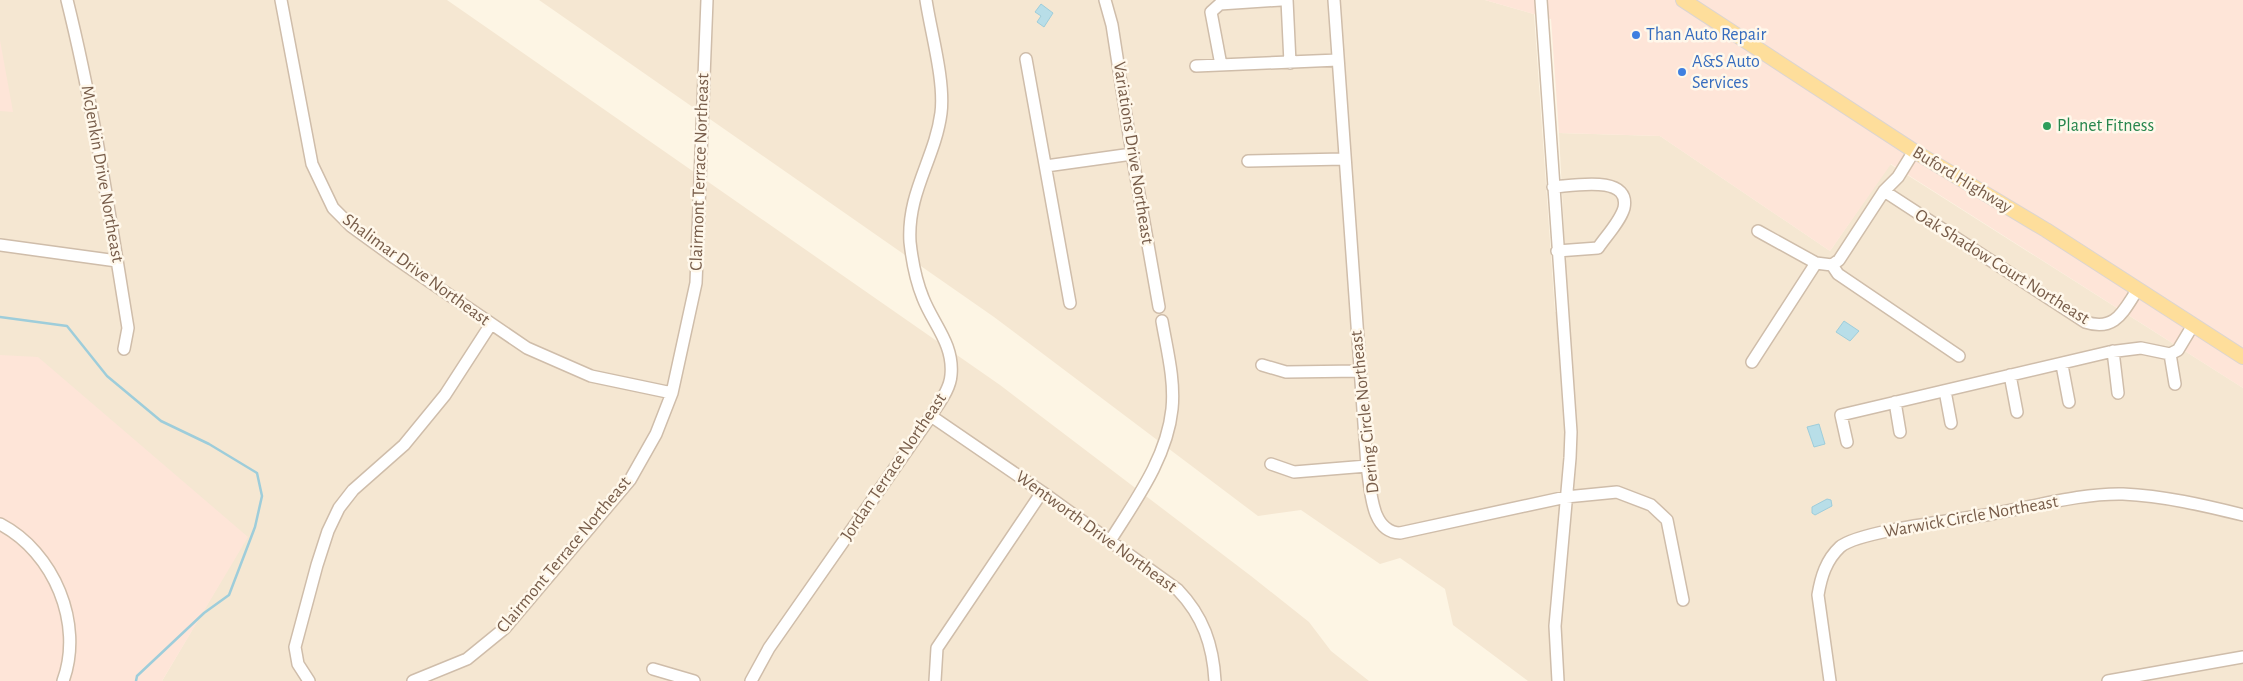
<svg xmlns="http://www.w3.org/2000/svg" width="2243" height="681" font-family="'Alegreya Sans',sans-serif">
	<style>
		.residential { fill: #f5e7d2 }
		.commercial { fill: #fee5d8 }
		.water { fill: #b8dee8; stroke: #9ecdda }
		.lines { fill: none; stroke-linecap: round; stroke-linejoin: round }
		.stream { stroke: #9ecdda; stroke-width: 2.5 }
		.minor-casing { stroke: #cfbdaa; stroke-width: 14 }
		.major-casing { stroke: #dcd5d0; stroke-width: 16 }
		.minor { stroke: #fff; stroke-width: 11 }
		.major { stroke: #fede9b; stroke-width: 14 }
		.shop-dot { fill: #3f7fe0; stroke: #fff8eb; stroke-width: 2 }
		.leisure-dot { fill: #2e9e5b; stroke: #fff8eb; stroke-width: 2 }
		.labels { text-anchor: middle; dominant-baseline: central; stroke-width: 5; stroke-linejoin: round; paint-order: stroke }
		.shop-label { font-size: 18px; fill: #366cbe; stroke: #fff8eb; text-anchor: start }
		.leisure-label { font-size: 18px; fill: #27864d; stroke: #fff8eb; text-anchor: start }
		.street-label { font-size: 18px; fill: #775c49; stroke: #fff8eb }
	</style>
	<rect width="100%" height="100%" fill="#fdf5e4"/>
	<!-- residential -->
	<path class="residential" d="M0,0H447L1000,385L1251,576L1309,622L1331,651L1369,681H162L247,537L0,355Z
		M539,0H1485L1534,14L1555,312L1568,310L1559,133L1660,136L1830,251L1890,164L2243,388V681H1528L1453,625L1445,589L1400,558L1380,564L1301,510L1258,516L994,317Z"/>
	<!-- commercial -->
	<path class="commercial" d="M1485,0H2243V388L1891,164L1830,251L1660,136L1559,133L1551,19Z
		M0,40L13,112L0,111Z
		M0,355L38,357L248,537L162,681H0Z"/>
	<!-- water -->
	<path class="water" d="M1041,4L1053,13L1044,27L1037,22L1041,16L1035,12Z
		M1844,321L1859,331L1850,341L1836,332Z
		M1819,424L1825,444L1814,447L1807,427Z
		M1827,499L1831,500L1832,506L1815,515L1812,513V507Z"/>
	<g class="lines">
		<!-- stream -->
		<path class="stream" d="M0,317L67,326L107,376L161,421L209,444L257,473L262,496L255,527L229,595L204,613L137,676L136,681"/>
		<!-- minor casing -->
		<g class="minor-casing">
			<path id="minor" d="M67,0C94,108 110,218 128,328L124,349
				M281,0L312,164L333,208L351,226L395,258L527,348L591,376L672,393
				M1105,0L1112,25L1132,154L1159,307
				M1287,0L1290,63
				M1334,0L1367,466C1371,488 1370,532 1400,533L1566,497L1617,492L1651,505L1667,520L1683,600
				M1541,0L1571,432L1570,458L1555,626L1558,681
				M1026,59L1070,303
				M1221,65L1211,12L1220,4L1281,0
				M1196,66L1338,60
				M1248,161L1345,159
				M1046,166L1132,154
				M1553,187C1572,186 1631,174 1624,208C1620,222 1606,236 1598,248L1557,251
				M1884,191L2085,322C2116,332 2123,311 2138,289
				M1758,231L1816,263
				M0,245L117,261
				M1832,265L1838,274L1959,356
				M2113,351L2118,393
				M2170,354L2175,384
				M1752,362L1816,263L1832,265L1839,260L1884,191L1898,177L1914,151
				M1262,365L1286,372L1360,371
				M2062,365L2069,402
				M2010,375L2017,412
				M1945,391L1951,423
				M1895,402L1900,432
				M931,416L1042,492L1178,590C1203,616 1213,645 1215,681
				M1847,442L1841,415L2109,352L2141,348L2170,354L2178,350L2193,325
				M1271,464L1294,472L1367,466
				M0,524C54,552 84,624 63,681
				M1110,541C1135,501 1167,458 1172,409C1175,380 1167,350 1162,321
				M653,669L694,681
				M309,681L298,664L295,647L317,565L328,531L339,508L353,490L404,445L445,395L491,324
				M413,681L467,659L505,628L630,480L656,434L672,393L696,283L707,0
				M751,681L769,648L931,416C938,404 950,390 951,375C954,344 933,324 923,298C916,281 912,260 910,242C907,192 935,159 941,113C945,81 931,33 926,0
				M935,681L937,648L1042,492
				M1830,681L1818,595C1821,577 1826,560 1840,547C1858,531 1963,519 1991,514C2034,507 2080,493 2123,494C2164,496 2203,505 2243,515
				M2108,681L2243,657"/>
		</g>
		<!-- major casing -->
		<g class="major-casing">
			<path id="major" d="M1683,0L1914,151L2046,230L2243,357"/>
		</g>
		<!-- minor -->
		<use href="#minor" class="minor"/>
		<!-- major -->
		<use href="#major" class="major"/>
	</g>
	<!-- markers -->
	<g class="shop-dot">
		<circle cx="1636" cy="35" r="5"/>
		<circle cx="1682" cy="72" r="5"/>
	</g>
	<circle class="leisure-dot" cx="2047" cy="126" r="5"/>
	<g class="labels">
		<!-- shop labels -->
		<g class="shop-label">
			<text x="1646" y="35">Than Auto Repair</text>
			<text x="1692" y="62">A&amp;S Auto<tspan x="1692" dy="21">Services</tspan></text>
		</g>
		<!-- leisure labels -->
		<g class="leisure-label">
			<text x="2057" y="126">Planet Fitness</text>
		</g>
		<!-- street labels -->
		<g class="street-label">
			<text transform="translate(1133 153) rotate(81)">Variations Drive Northeast</text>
			<text transform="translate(700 172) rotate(-88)">Clairmont Terrace Northeast</text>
			<text transform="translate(102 174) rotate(80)">McJenkin Drive Northeast</text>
			<text transform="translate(1962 180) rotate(31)">Buford Highway</text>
			<text transform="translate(2002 267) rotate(32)">Oak Shadow Court Northeast</text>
			<text transform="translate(416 270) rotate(36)">Shalimar Drive Northeast</text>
			<text transform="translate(1365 412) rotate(-96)">Dering Circle Northeast</text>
			<text transform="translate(894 467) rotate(-56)">Jordan Terrace Northeast</text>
			<text transform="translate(1971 517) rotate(-10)">Warwick Circle Northeast</text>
			<text transform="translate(1096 532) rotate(36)">Wentworth Drive Northeast</text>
			<text transform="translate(564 555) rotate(-50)">Clairmont Terrace Northeast</text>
		</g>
	</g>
</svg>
